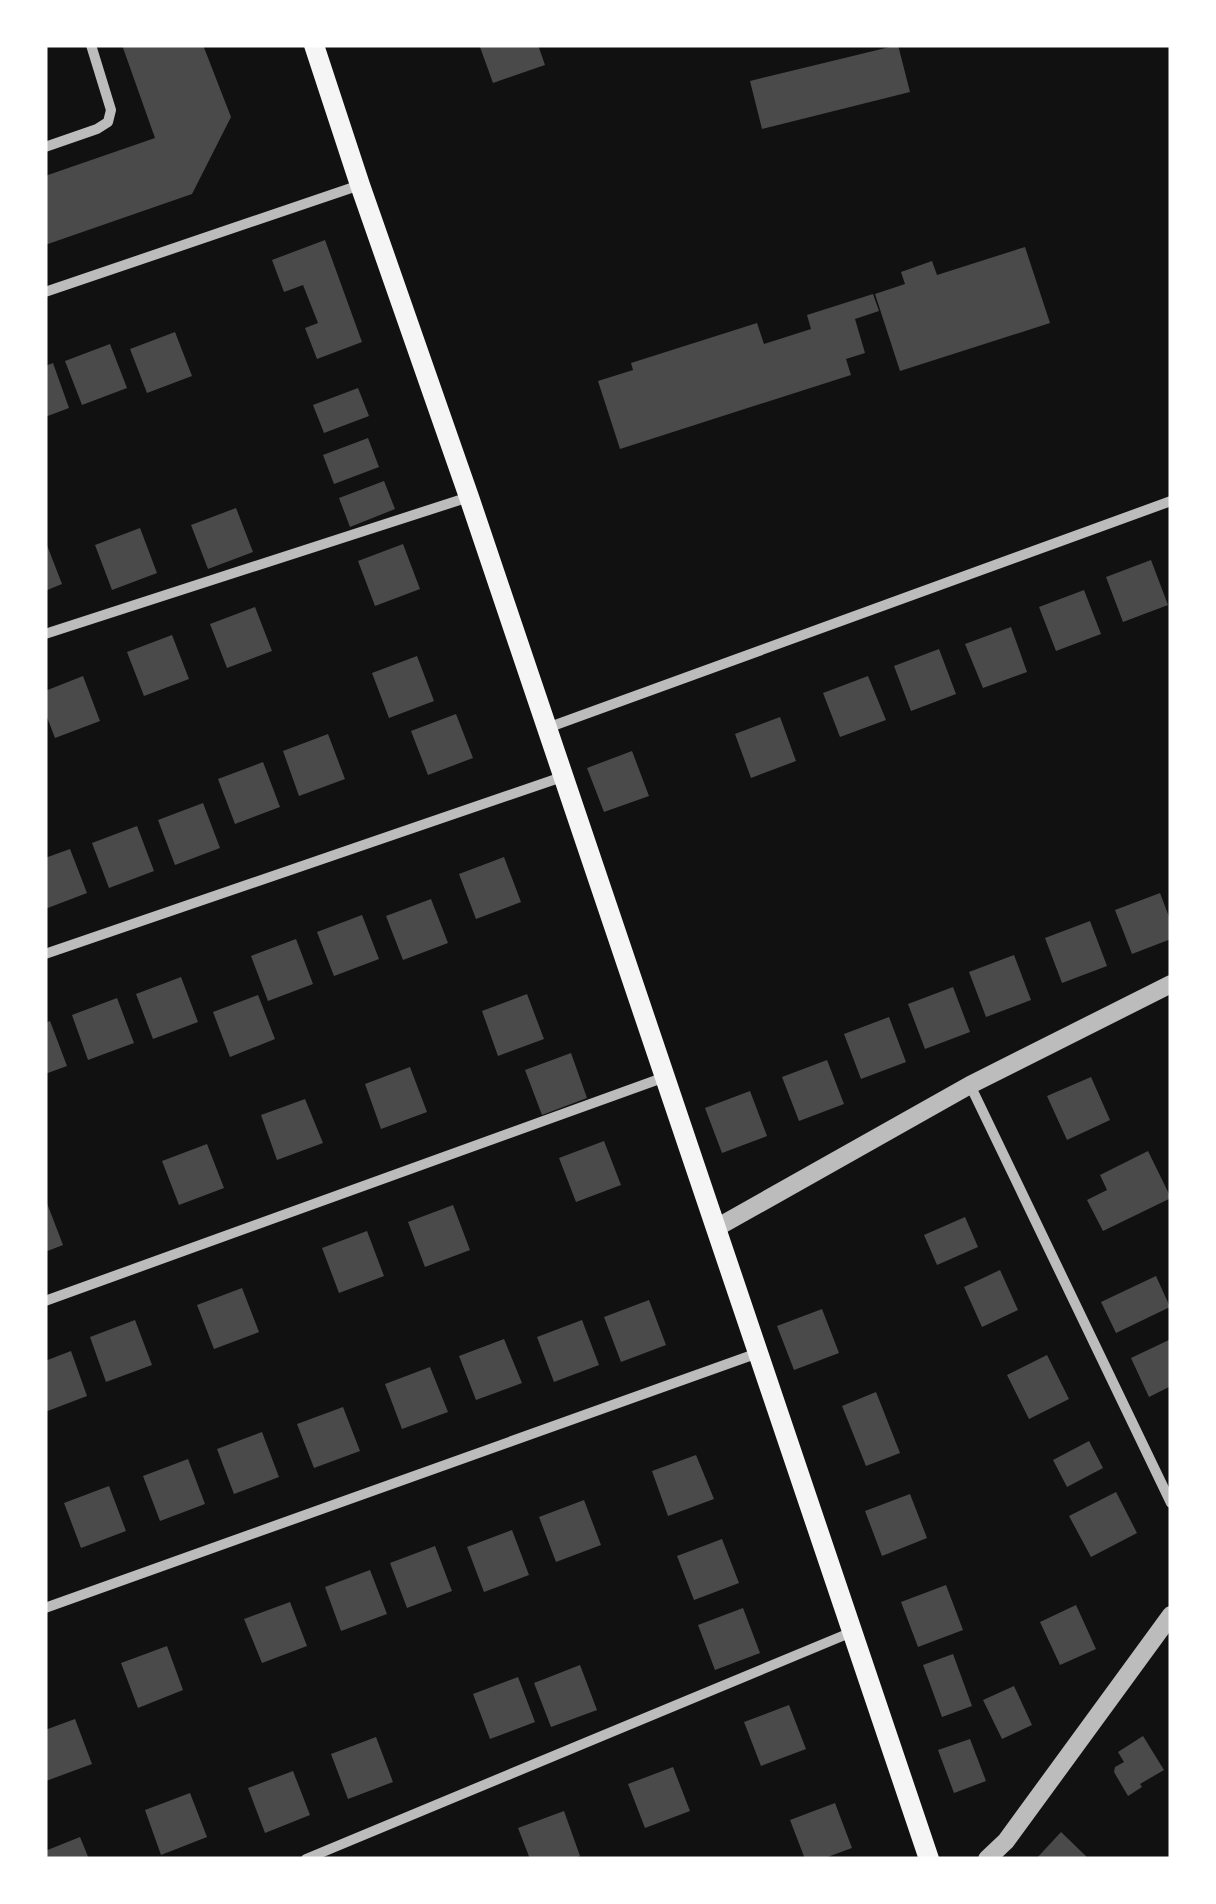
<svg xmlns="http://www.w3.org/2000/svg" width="1216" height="1904" font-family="'Fira Sans',sans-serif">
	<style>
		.building { fill: #4a4a4a }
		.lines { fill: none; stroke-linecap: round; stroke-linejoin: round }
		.minor { stroke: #bcbcbc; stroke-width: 10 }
		.tertiary { stroke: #bcbcbc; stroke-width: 18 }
		.secondary { stroke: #f5f5f5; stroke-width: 20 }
	</style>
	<rect width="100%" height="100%" fill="#111"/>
	<!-- building -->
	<path class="building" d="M122,45H203L231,117L192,194L45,245V176L155,138Z
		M485,45H538L545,65L493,83L480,47Z
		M898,45L910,92L762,129L750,81Z
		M325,240L362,342L317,359L305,328L318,323L303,285L284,292L272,260Z
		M1025,247L1050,323L900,371L875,294L905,284L901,272L932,261L937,275Z
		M873,294L879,311L855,319L865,353L846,359L851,375L620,449L598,381L633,370L631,363L757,323L764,344L811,329L807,315Z
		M175,332L192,376L147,393L130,349Z
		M110,344L127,388L82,405L65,361Z
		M53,363L69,408L45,417V366Z
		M358,388L369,416L324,433L313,405Z
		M368,438L379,467L334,484L323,455Z
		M384,481L395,509L350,527L339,498Z
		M236,508L253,552L208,569L191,525Z
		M140,528L157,573L112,590L95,545Z
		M45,540L62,584L45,591Z
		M403,544L420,589L375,606L358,561Z
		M1151,560L1168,605L1123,622L1106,577Z
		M1084,590L1101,634L1056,651L1039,607Z
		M255,607L272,651L227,668L210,624Z
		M1011,627L1027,672L983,688L965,644Z
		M172,635L189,679L144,696L127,652Z
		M939,649L956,694L911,711L894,666Z
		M417,656L434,701L389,718L372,673Z
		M83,676L100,721L55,738L45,712V691Z
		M868,676L886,720L840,737L823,693Z
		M456,714L473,758L428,775L411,731Z
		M780,717L796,761L751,778L735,734Z
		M328,734L345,779L299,796L283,751Z
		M632,751L649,796L604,812L587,768Z
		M263,762L280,807L235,824L218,779Z
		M203,803L220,848L175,865L158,820Z
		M137,826L154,871L109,888L92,843Z
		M70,849L87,893L45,909V858Z
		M504,857L521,902L476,919L459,874Z
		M1160,893L1171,922V939L1132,954L1115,910Z
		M431,899L448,943L403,960L386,916Z
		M362,915L379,959L334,976L317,932Z
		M1090,921L1107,966L1062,983L1045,938Z
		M296,939L313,984L268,1001L251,956Z
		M1014,955L1031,1000L986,1017L969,972Z
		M181,977L198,1022L153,1039L136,994Z
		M953,987L970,1032L925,1049L908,1004Z
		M527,994L544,1039L498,1056L482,1011Z
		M258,995L275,1039L230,1057L213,1012Z
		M117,998L134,1043L88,1060L72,1015Z
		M889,1017L906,1062L861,1079L844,1034Z
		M50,1021L67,1066L45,1074V1023Z
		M571,1053L587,1098L542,1115L525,1070Z
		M827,1060L844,1104L799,1121L782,1077Z
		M410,1067L427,1112L381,1129L365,1084Z
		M1091,1077L1110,1120L1067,1140L1047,1096Z
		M750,1091L767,1136L722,1153L705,1108Z
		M305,1099L323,1143L277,1160L261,1115Z
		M604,1141L621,1185L576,1202L559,1158Z
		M207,1144L224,1188L179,1205L162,1161Z
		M1148,1151L1171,1198L1103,1231L1087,1200L1107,1190L1100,1175Z
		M45,1198L63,1245L45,1252Z
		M453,1205L470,1250L425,1267L408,1222Z
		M965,1217L978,1247L937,1265L924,1235Z
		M367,1231L384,1276L339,1293L322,1248Z
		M1000,1270L1018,1310L982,1327L964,1287Z
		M1156,1276L1170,1307L1116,1333L1101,1302Z
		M242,1288L259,1332L214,1349L197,1305Z
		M649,1300L666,1345L621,1362L604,1317Z
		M822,1309L839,1353L794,1370L777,1326Z
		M135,1320L152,1365L106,1382L90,1337Z
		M582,1320L599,1365L554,1382L537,1337Z
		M504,1339L522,1383L476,1400L459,1356Z
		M1171,1339V1386L1149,1397L1131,1358Z
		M71,1351L87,1396L45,1412V1361Z
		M1047,1355L1069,1399L1029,1419L1007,1375Z
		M430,1367L448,1412L402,1429L385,1384Z
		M876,1392L900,1453L866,1466L842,1406Z
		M343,1407L360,1451L314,1468L297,1424Z
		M262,1432L279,1477L234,1494L217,1449Z
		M1089,1441L1103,1468L1067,1487L1053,1460Z
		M696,1455L714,1499L668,1516L652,1471Z
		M188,1459L205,1504L160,1521L143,1476Z
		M109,1486L126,1531L81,1548L64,1503Z
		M1116,1492L1137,1533L1091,1557L1069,1516Z
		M910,1494L927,1538L882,1556L865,1511Z
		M584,1500L601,1545L556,1562L539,1517Z
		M512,1530L529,1575L484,1592L467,1547Z
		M722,1539L739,1583L694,1600L677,1556Z
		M435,1546L452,1591L407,1608L390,1563Z
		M370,1570L387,1614L341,1631L325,1587Z
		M946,1585L963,1630L918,1647L901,1602Z
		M290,1602L307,1646L262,1663L244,1619Z
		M1076,1605L1096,1649L1060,1665L1040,1622Z
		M743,1608L760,1653L715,1670L698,1625Z
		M167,1646L183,1690L138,1708L121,1663Z
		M953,1654L972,1706L942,1717L923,1665Z
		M580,1665L597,1710L551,1727L534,1683Z
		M518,1677L535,1722L490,1739L473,1694Z
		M1014,1686L1032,1725L1002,1739L983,1700Z
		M789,1705L806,1749L761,1766L744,1722Z
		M75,1719L92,1764L46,1781L45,1730Z
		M1143,1736L1164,1770L1140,1784L1142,1787L1128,1796L1114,1772L1115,1767L1124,1762L1118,1752Z
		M376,1737L393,1782L348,1799L331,1754Z
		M970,1739L986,1781L954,1793L938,1750Z
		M673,1767L690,1811L645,1828L628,1784Z
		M293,1771L310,1815L265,1833L248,1788Z
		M190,1793L207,1837L161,1855L145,1810Z
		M835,1803L852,1848L822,1859H805L790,1820Z
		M564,1811L580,1856L573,1859H530L518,1828Z
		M1061,1832L1089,1859H1036Z
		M80,1837L89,1859H45V1851Z"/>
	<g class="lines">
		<!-- minor -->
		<path class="minor" d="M45,147L97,129L108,122L111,110L91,45
			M45,292L360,185
			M45,634L469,497
			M547,728L1171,501
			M45,954L562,777
			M970,1085L1171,1503
			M45,1301L665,1077
			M45,1608L758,1353
			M306,1859L852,1632"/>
		<!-- tertiary -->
		<path class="tertiary" d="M716,1228L970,1085L1171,984
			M987,1859L1006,1841L1171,1615"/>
		<!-- secondary -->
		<path class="secondary" d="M314,45L360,185L469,497L929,1859"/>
	</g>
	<!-- border -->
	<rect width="1216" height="1904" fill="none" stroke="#ffffff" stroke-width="95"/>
</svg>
